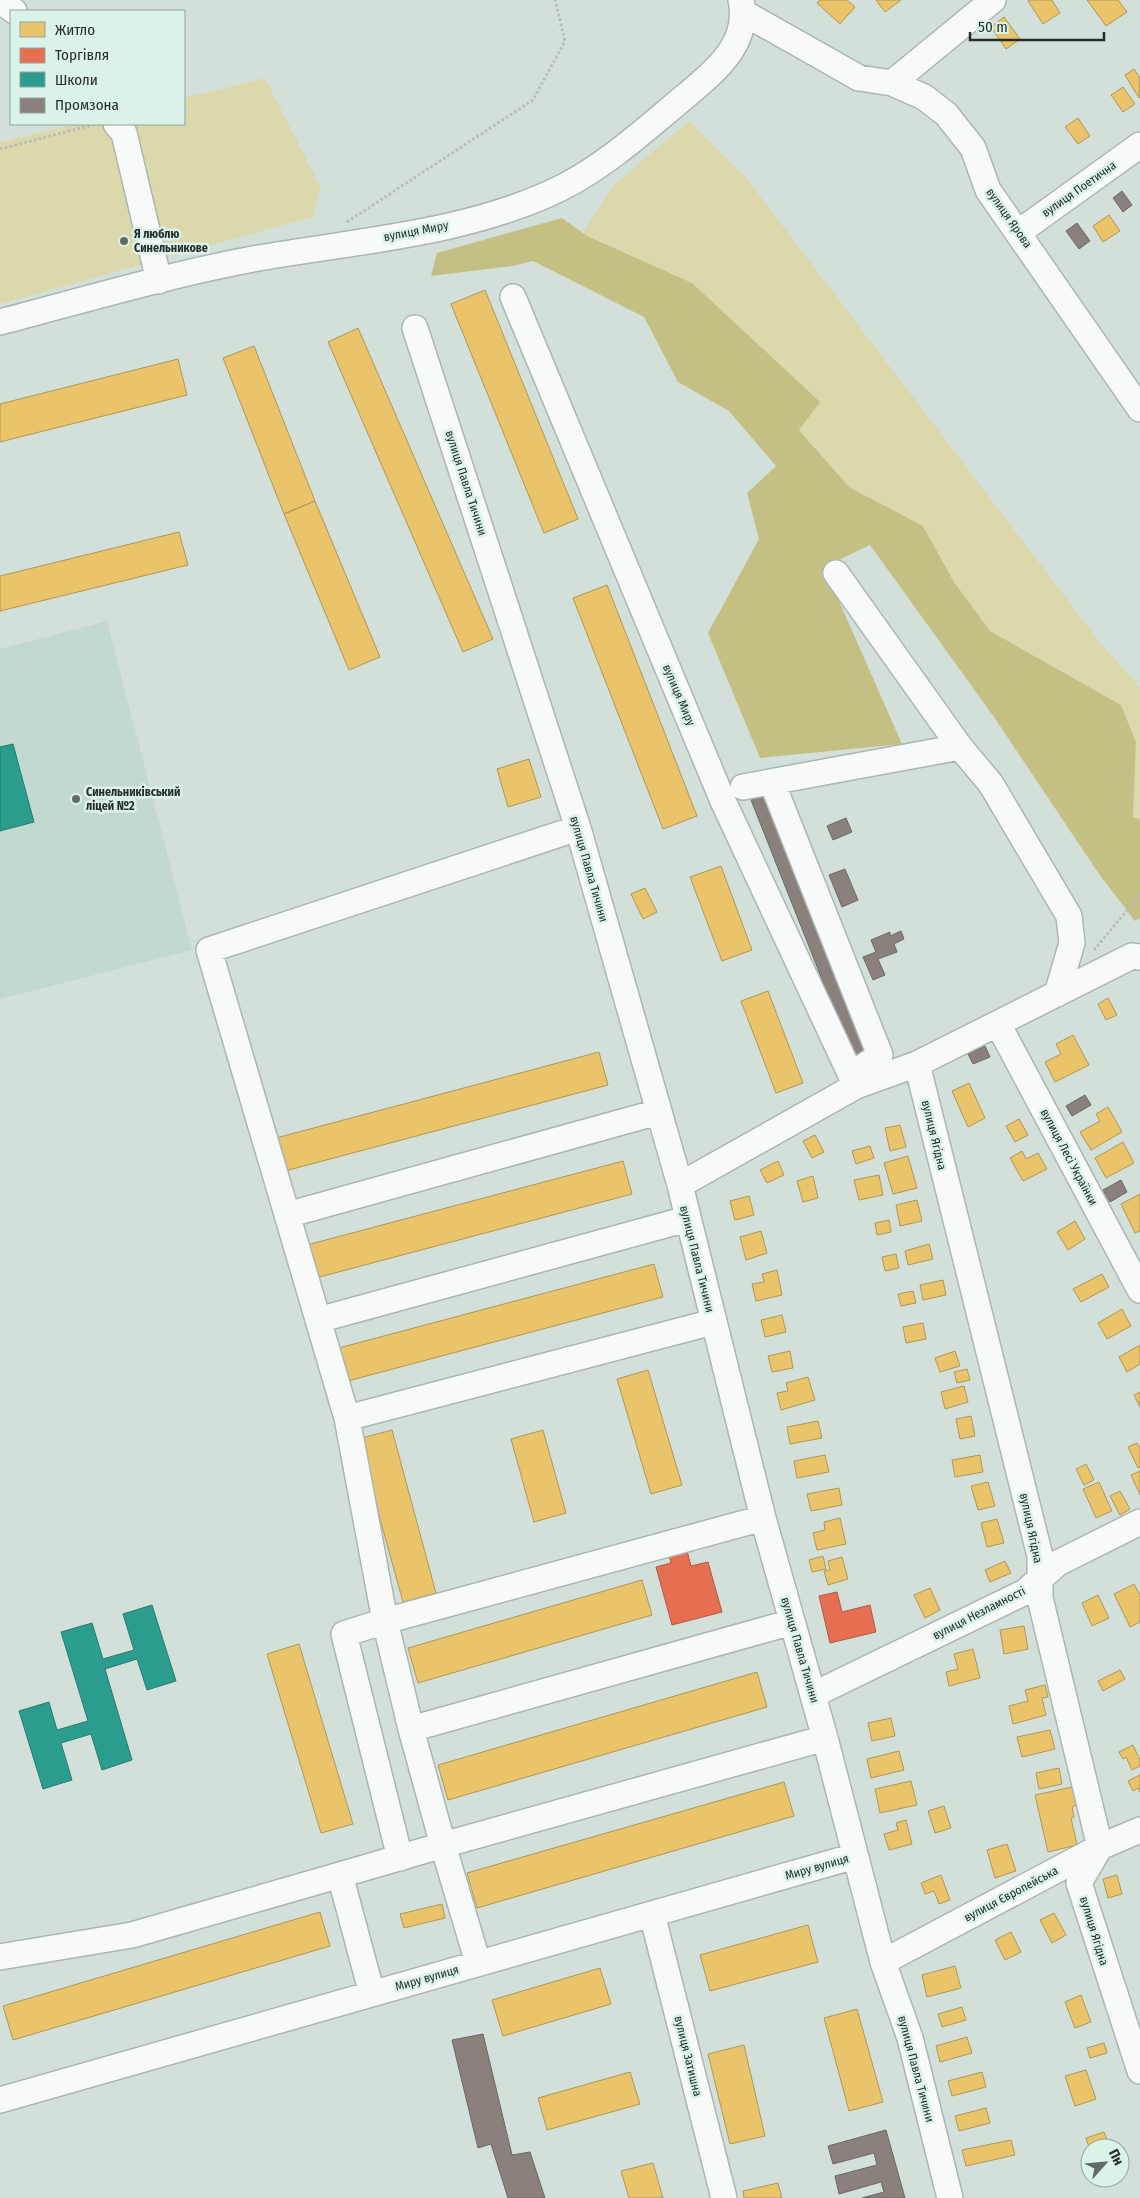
<svg xmlns="http://www.w3.org/2000/svg" width="1140" height="2198" font-family="'Fira Sans Condensed',sans-serif">
	<style>
		.built { fill: #c2d9cf }
		.green { fill: #dbd8ac }
		.forest { fill: #c4c084 }
		.homes { fill: #e9c46a; stroke: #ae9756 }
		.shops { fill: #e76f51; stroke: #ac5b45 }
		.schools { fill: #2a9d8f; stroke: #287b70 }
		.industry { fill: #8a817c; stroke: #6b6863 }
		.lines { fill: none; stroke-linecap: round; stroke-linejoin: round }
		.minor-casing { stroke: #acb6b1; stroke-width: 28 }
		.path { stroke: #b8bdbb; stroke-width: 3; stroke-dasharray: 2.5 2.5; stroke-linecap: butt }
		.minor { stroke: #f8faf9; stroke-width: 25 }
		.poi-dot { fill: #616c67; stroke: #dbf2e8; stroke-width: 2 }
		.labels { text-anchor: middle; dominant-baseline: central; stroke-width: 5; stroke-linejoin: round; paint-order: stroke }
		.street-label { font-size: 12px; fill: #242d29; stroke: #dbf2e8 }
		.poi-label { font-size: 12px; font-weight: bold; fill: #242d29; stroke: #dbf2e8; text-anchor: start }
	</style>
	<rect width="100%" height="100%" fill="#d3e0da"/>
	<!-- built -->
	<path class="built" d="M107,621L192,950L0,999V649Z"/>
	<!-- green -->
	<path class="green" d="M265,78L321,188L312,217L0,304V142L76,124H184V98Z
		M689,121L747,179L1101,644L1140,687V820L1133,817L1136,742L1121,705L990,631L956,586L923,526L849,487L799,429L820,402L692,284L582,234L614,185Z"/>
	<!-- forest -->
	<path class="forest" d="M562,218L587,236L692,283L820,402L799,430L849,487L923,526L954,582L990,631L1121,705L1136,742L1133,817L1140,820V918L1135,921L1099,874L994,717L870,545L824,567L902,744L760,758L708,633L759,539L747,493L776,466L729,411L678,382L644,317L533,261L513,266L431,276L437,253Z"/>
	<!-- homes -->
	<path class="homes" d="M820,0H847L855,7L840,24L817,3Z
		M876,0H901L885,12Z
		M1030,0H1052L1060,13L1043,24L1028,1Z
		M1087,0H1118L1127,12L1106,26Z
		M1004,17L1020,39L1006,49L991,27Z
		M1134,69L1140,78L1139,98L1125,75Z
		M1123,87L1135,104L1123,112L1111,95Z
		M1078,118L1090,136L1078,144L1065,127Z
		M1109,215L1120,231L1103,242L1093,226Z
		M485,290L578,519L544,533L451,304Z
		M358,328L493,639L463,652L328,342Z
		M254,346L315,501L284,514L223,358Z
		M178,359L187,395L0,442V404Z
		M315,501L380,657L349,670L284,514Z
		M179,532L188,565L0,611V576Z
		M607,585L697,816L663,829L573,598Z
		M529,759L541,797L508,807L497,769Z
		M721,866L752,950L722,961L690,877Z
		M645,888L657,912L643,919L631,894Z
		M768,991L803,1083L776,1093L741,1001Z
		M1108,998L1117,1015L1106,1020L1098,1004Z
		M1073,1035L1089,1065L1055,1082L1045,1062L1061,1054L1056,1044Z
		M599,1052L608,1085L285,1171L276,1138Z
		M969,1083L985,1118L968,1127L952,1091Z
		M1108,1107L1122,1132L1091,1150L1080,1132L1100,1121L1096,1114Z
		M1019,1119L1028,1135L1015,1142L1006,1126Z
		M900,1125L906,1147L890,1151L885,1128Z
		M815,1135L824,1152L812,1158L803,1141Z
		M1123,1142L1134,1163L1106,1178L1095,1158Z
		M870,1146L874,1158L856,1164L852,1151Z
		M1022,1151L1026,1159L1038,1153L1047,1169L1023,1181L1010,1158Z
		M908,1156L917,1188L893,1194L884,1163Z
		M623,1161L632,1194L312,1279L303,1246Z
		M778,1161L784,1175L767,1183L760,1170Z
		M879,1175L883,1195L859,1200L854,1180Z
		M813,1176L818,1198L803,1202L797,1181Z
		M1140,1194V1231L1135,1233L1121,1204Z
		M749,1196L754,1215L735,1220L730,1201Z
		M917,1200L922,1221L900,1226L896,1205Z
		M889,1220L891,1232L877,1235L875,1223Z
		M1075,1221L1085,1239L1068,1250L1057,1232Z
		M761,1231L767,1253L746,1260L740,1237Z
		M929,1244L933,1259L908,1265L905,1251Z
		M896,1254L899,1268L885,1271L882,1257Z
		M654,1264L663,1297L344,1382L335,1349Z
		M777,1270L782,1295L756,1301L752,1284L764,1282L762,1274Z
		M1102,1274L1109,1287L1081,1302L1073,1289Z
		M943,1280L946,1295L923,1300L920,1285Z
		M913,1291L916,1303L901,1306L898,1294Z
		M1122,1309L1131,1326L1107,1339L1098,1323Z
		M782,1315L786,1332L765,1337L761,1320Z
		M923,1323L926,1339L906,1343L903,1327Z
		M1140,1345V1364L1127,1372L1119,1357Z
		M790,1351L793,1368L772,1372L768,1356Z
		M955,1351L960,1366L940,1372L935,1358Z
		M967,1369L970,1380L957,1383L954,1372Z
		M648,1370L682,1485L651,1494L617,1379Z
		M808,1377L815,1400L781,1410L777,1393L788,1391L786,1383Z
		M964,1386L968,1402L945,1409L941,1392Z
		M1140,1392V1407L1134,1395Z
		M971,1416L975,1436L960,1439L956,1419Z
		M818,1421L822,1438L790,1444L787,1427Z
		M392,1430L436,1593L403,1602L358,1439Z
		M543,1430L566,1513L534,1522L511,1439Z
		M1137,1443L1140,1448V1467L1138,1468L1128,1447Z
		M825,1455L829,1472L797,1478L794,1461Z
		M980,1455L983,1472L955,1477L952,1460Z
		M1086,1464L1094,1480L1084,1485L1076,1469Z
		M1140,1471V1495L1131,1475Z
		M988,1482L995,1506L978,1510L971,1486Z
		M1099,1482L1112,1511L1096,1518L1083,1489Z
		M839,1488L842,1505L811,1511L807,1494Z
		M1120,1491L1130,1509L1120,1515L1110,1496Z
		M840,1518L846,1544L817,1550L813,1533L825,1530L824,1522Z
		M997,1519L1004,1543L987,1547L981,1523Z
		M823,1556L826,1569L812,1572L809,1560Z
		M842,1557L848,1579L828,1585L824,1571L830,1570L828,1561Z
		M1005,1561L1011,1573L990,1582L985,1570Z
		M642,1580L652,1615L418,1683L408,1648Z
		M1134,1584L1140,1595V1622L1130,1627L1114,1594Z
		M930,1588L940,1610L925,1618L914,1595Z
		M1098,1595L1109,1618L1092,1626L1082,1603Z
		M1024,1626L1028,1649L1004,1654L1000,1630Z
		M299,1644L353,1824L321,1833L267,1654Z
		M973,1649L980,1678L949,1686L946,1672L958,1669L954,1654Z
		M1120,1670L1125,1679L1103,1691L1098,1681Z
		M757,1672L767,1707L448,1800L438,1765Z
		M1045,1685L1048,1697L1042,1698L1046,1715L1013,1724L1009,1706L1028,1701L1025,1690Z
		M891,1718L895,1736L872,1741L868,1723Z
		M1050,1730L1055,1749L1022,1757L1017,1737Z
		M1133,1745L1140,1760V1766L1132,1770L1126,1757L1123,1759L1119,1752Z
		M899,1751L904,1770L871,1778L867,1759Z
		M1059,1768L1062,1784L1039,1789L1036,1773Z
		M1140,1775V1792L1138,1788L1133,1791L1128,1781Z
		M911,1781L917,1805L880,1813L875,1789Z
		M784,1782L794,1816L477,1908L467,1873Z
		M1072,1787L1076,1805L1072,1807L1074,1817L1071,1818L1077,1845L1048,1852L1035,1795Z
		M944,1806L951,1828L935,1833L928,1811Z
		M906,1820L912,1844L889,1850L884,1834L898,1830L896,1823Z
		M1007,1844L1016,1871L995,1878L987,1850Z
		M941,1875L950,1900L939,1904L934,1891L925,1894L921,1883Z
		M1117,1875L1122,1894L1108,1898L1103,1879Z
		M442,1904L445,1918L404,1928L400,1914Z
		M320,1912L330,1946L13,2040L3,2006Z
		M1054,1913L1066,1935L1052,1943L1040,1920Z
		M808,1925L818,1962L710,1991L700,1955Z
		M1011,1932L1021,1952L1005,1960L995,1940Z
		M955,1966L961,1988L927,1997L922,1975Z
		M600,1968L611,2004L503,2036L492,2000Z
		M1081,1995L1091,2022L1075,2028L1065,2002Z
		M962,2007L966,2020L942,2027L938,2014Z
		M857,2009L883,2102L849,2111L824,2018Z
		M967,2037L972,2053L940,2062L936,2046Z
		M1104,2043L1107,2053L1090,2058L1087,2048Z
		M744,2045L765,2136L730,2144L708,2054Z
		M1086,2070L1096,2099L1075,2106L1065,2076Z
		M630,2072L640,2104L547,2130L538,2098Z
		M982,2072L986,2087L952,2096L948,2081Z
		M986,2108L990,2123L959,2131L955,2116Z
		M1104,2132L1110,2148L1090,2150L1086,2138Z
		M1011,2140L1015,2155L966,2166L962,2150Z
		M653,2163L663,2198H629L621,2171Z
		M778,2183L782,2198H744L743,2191Z"/>
	<!-- shops -->
	<path class="shops" d="M686,1547L691,1566L708,1562L722,1612L672,1625L656,1567L671,1563L668,1552Z
		M837,1592L842,1612L870,1605L876,1632L830,1643L819,1596Z"/>
	<!-- schools -->
	<path class="schools" d="M13,744L34,822L0,831V747Z
		M152,1605L176,1681L147,1690L137,1659L105,1669L132,1760L102,1770L91,1734L61,1743L72,1780L43,1789L19,1711L49,1702L57,1730L88,1721L61,1632L92,1623L103,1659L134,1650L123,1614Z"/>
	<!-- industry -->
	<path class="industry" d="M1122,191L1132,205L1123,212L1113,198Z
		M1077,223L1090,241L1079,249L1066,231Z
		M768,791L870,1053L854,1060L751,800Z
		M846,818L852,832L833,840L827,826Z
		M845,869L858,900L842,907L829,875Z
		M901,931L904,939L894,944L897,952L878,959L885,975L873,980L863,957L876,952L871,940L890,932V936Z
		M985,1046L990,1057L973,1064L968,1054Z
		M1085,1095L1091,1105L1072,1116L1066,1106Z
		M1121,1180L1127,1192L1110,1202L1103,1190Z
		M483,2034L512,2155L530,2152L545,2198H508L491,2144L478,2148L452,2040Z
		M886,2130L905,2198H862L884,2192L881,2182L839,2194L835,2176L877,2165L874,2153L833,2164L828,2146Z"/>
	<g class="lines">
		<!-- minor casing -->
		<g class="minor-casing">
			<path id="minor" d="M0,0L14,11
				M744,13L859,78L892,83L924,97L946,114L973,148L988,190L1140,409
				M892,83L993,0
				M116,124L124,133L159,281
				M1019,232L1140,145
				M513,297L723,801L856,1086
				M0,322C84,300 168,275 253,259C354,241 468,234 561,188C607,165 648,127 688,94C717,69 750,43 741,0
				M415,328L578,828L680,1185L763,1518L825,1738L883,1962L910,2038L950,2198
				M836,573L960,747L991,784L1069,916L1072,943L1057,994
				M772,782L880,1055L851,1075
				M743,787L960,747
				M998,1024L1140,1290
				M917,1064L1040,1556V1598L1100,1847L1079,1883L1140,2071
				M680,1185L856,1086L917,1064L1132,956L1140,957
				M287,1215L658,1112
				M318,1320L687,1219
				M347,1418L713,1322
				M813,1695L1025,1592L1058,1563L1140,1522
				M411,1729L385,1621L763,1518
				M400,1858L344,1634L385,1621L347,1418L209,950L578,828
				M652,1914L724,2198
				M0,1957L132,1935L340,1875
				M883,1962L1100,1847L1140,1830
				M478,1963L443,1845L825,1738
				M372,1994L340,1875L443,1845L411,1729L792,1622
				M0,2100L855,1856"/>
		</g>
		<!-- path -->
		<path class="path" d="M0,149L96,124
			M347,222L533,100L565,41L555,0
			M1094,950L1140,895"/>
		<!-- minor -->
		<use href="#minor" class="minor"/>
	</g>
	<!-- markers -->
	<g class="poi-dot">
		<circle cx="124" cy="241" r="5"/>
		<circle cx="76" cy="799" r="5"/>
	</g>
	<g class="labels">
		<!-- street labels -->
		<g class="street-label">
			<text transform="translate(1079 189) rotate(-35)">вулиця Поетична</text>
			<text transform="translate(1009 218) rotate(55)">вулиця Ярова</text>
			<text transform="translate(416 231) rotate(-11)">вулиця Миру</text>
			<text transform="translate(466 483) rotate(72)">вулиця Павла Тичини</text>
			<text transform="translate(679 695) rotate(67)">вулиця Миру</text>
			<text transform="translate(589 869) rotate(74)">вулиця Павла Тичини</text>
			<text transform="translate(934 1135) rotate(76)">вулиця Ягідна</text>
			<text transform="translate(1069 1157) rotate(62)">вулиця Лесі Українки</text>
			<text transform="translate(697 1259) rotate(76)">вулиця Павла Тичини</text>
			<text transform="translate(1031 1528) rotate(78)">вулиця Ягідна</text>
			<text transform="translate(979 1613) rotate(-27)">вулиця Незламності</text>
			<text transform="translate(800 1650) rotate(74)">вулиця Павла Тичини</text>
			<text transform="translate(817 1867) rotate(-16)">Миру вулиця</text>
			<text transform="translate(1011 1894) rotate(-28)">вулиця Європейська</text>
			<text transform="translate(1094 1931) rotate(73)">вулиця Ягідна</text>
			<text transform="translate(427 1978) rotate(-16)">Миру вулиця</text>
			<text transform="translate(688 2056) rotate(76)">вулиця Затишна</text>
			<text transform="translate(916 2069) rotate(75)">вулиця Павла Тичини</text>
		</g>
		<!-- poi labels -->
		<g class="poi-label">
			<text x="134" y="234">Я люблю<tspan x="134" dy="14">Синельникове</tspan></text>
			<text x="86" y="792">Синельниківський<tspan x="86" dy="14">ліцей №2</tspan></text>
		</g>
	</g>
	<!-- legend -->
	<rect x="10" y="10" width="175" height="115" fill="#dbf2e8" stroke="#92a39c"/>
	<rect x="20" y="22" width="25" height="15" fill="#e9c46a" stroke="#92a39c"/>
	<text x="55" y="35" font-size="15" fill="#242d29">Житло</text>
	<rect x="20" y="48" width="25" height="15" fill="#e76f51" stroke="#92a39c"/>
	<text x="55" y="60" font-size="15" fill="#242d29">Торгівля</text>
	<rect x="20" y="72" width="25" height="15" fill="#2a9d8f" stroke="#92a39c"/>
	<text x="55" y="85" font-size="15" fill="#242d29">Школи</text>
	<rect x="20" y="98" width="25" height="15" fill="#8a817c" stroke="#92a39c"/>
	<text x="55" y="110" font-size="15" fill="#242d29">Промзона</text>
	<!-- north arrow -->
	<g transform="translate(1105 2163) rotate(63)"><circle r="24" fill="#dbf2e8" stroke="#92a39c"/>
	<path d="M0-4L9 19L0 12L-9 19Z" fill="#616c67"/>
	<text y="-8" font-size="14" font-weight="bold" text-anchor="middle" fill="#242d29">Пн</text>
	</g>
	<!-- scale -->
	<path d="M970 32v8h134v-8" fill="none" stroke="#242d29" stroke-width="2.5"/>
	<text x="978" y="32" font-size="15" fill="#242d29" stroke="#dbf2e8" stroke-width="4" paint-order="stroke">50 m</text>
</svg>
